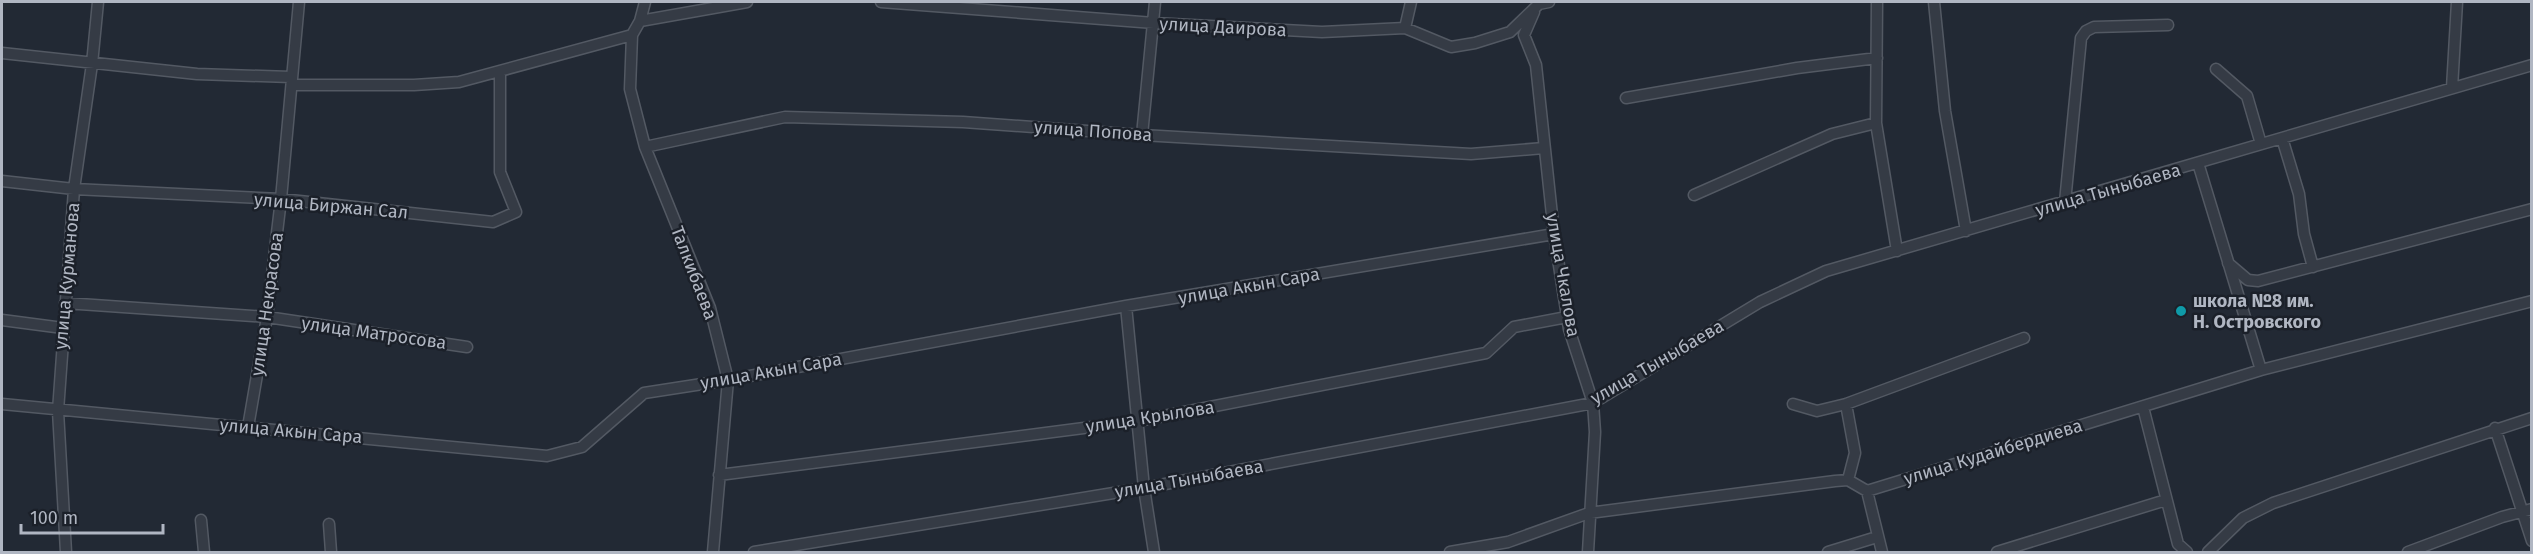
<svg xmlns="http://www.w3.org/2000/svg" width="2533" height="554" font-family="'Fira Sans',sans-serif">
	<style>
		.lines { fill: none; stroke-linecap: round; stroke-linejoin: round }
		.minor-casing { stroke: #535963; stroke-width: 13 }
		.minor { stroke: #353b45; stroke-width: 10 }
		.culture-dot { fill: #0f9aa8; stroke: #1b2029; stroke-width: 2 }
		.labels { text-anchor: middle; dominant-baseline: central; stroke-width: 5; stroke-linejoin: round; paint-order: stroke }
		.street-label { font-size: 18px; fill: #b0b6c2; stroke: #1b2029 }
		.poi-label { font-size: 18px; font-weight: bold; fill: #b0b6c2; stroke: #1b2029; text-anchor: start }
	</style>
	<rect width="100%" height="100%" fill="#222934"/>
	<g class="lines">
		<!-- minor casing -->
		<g class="minor-casing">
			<path id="minor" d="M645,2L640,21L632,35L630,89L645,147L710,308L728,380L713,552
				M881,2L1154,23L1322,32L1405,28L1451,47L1475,43L1510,32L1539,4L1549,2
				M1877,2L1876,123L1897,251
				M1934,2L1945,111L1966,231
				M1534,12L1524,35L1536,65L1554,234L1569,329L1593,403L1595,432L1588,552
				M640,21L747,2
				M1405,28L1411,2
				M2,53L197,74L291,77
				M2216,69L2247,96L2261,144
				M292,85H414L459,82L632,35
				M2452,88L2457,2
				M1626,98L1797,68L1877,58
				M1142,135L1155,2
				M2282,138L2299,194L2304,234L2313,267
				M645,147L785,117L963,122L1142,135L1471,154L1544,148
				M2198,163L2261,370
				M2,181L74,189L281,199L493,222L516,212L500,172V71
				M1694,195L1832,134L1876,123
				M2065,202L2081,38L2086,31L2094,27L2168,25
				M2228,263L2248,280L2258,281L2532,209
				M65,303L267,317L467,347
				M1126,306L1144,488L1154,552
				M2,320L63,328
				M2,404L547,456L582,447L644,393L728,380L1126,306L1554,234
				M1793,404L1817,411L1846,404L2024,338
				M1846,404L1855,453L1848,480
				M2143,407L2178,544L2187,552
				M248,427L267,317L281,199L299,2
				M2495,428L2532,541
				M719,475L1138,421L1486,353L1514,327L1567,317
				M1867,491L1882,552
				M201,520L204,552
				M329,524L331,552
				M66,552L58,411L74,189L92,64L98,2
				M754,552L1144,488L1593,403L1760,302L1826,271L2532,65
				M1450,552L1508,542L1589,513L1835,481L1848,480L1867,491L2261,370L2532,301
				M1828,552L1877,537
				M1997,552L2166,500
				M2208,552L2243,518L2273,503L2532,418
				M2408,552L2502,517L2532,509"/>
		</g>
		<!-- minor -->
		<use href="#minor" class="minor"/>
	</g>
	<!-- markers -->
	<circle class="culture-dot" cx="2181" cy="311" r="6"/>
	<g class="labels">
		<!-- street labels -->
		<g class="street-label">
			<text transform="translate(1223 27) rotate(3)">улица Даирова</text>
			<text transform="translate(1093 131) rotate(4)">улица Попова</text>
			<text transform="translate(2108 190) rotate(-16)">улица Тыныбаева</text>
			<text transform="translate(331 206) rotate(5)">улица Биржан Сал</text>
			<text transform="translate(694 273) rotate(69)">Талкибаева</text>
			<text transform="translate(1563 275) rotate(80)">улица Чкалова</text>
			<text transform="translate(67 276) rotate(-85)">улица Курманова</text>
			<text transform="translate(1249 286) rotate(-10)">улица Акын Сара</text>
			<text transform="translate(267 304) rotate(-82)">улица Некрасова</text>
			<text transform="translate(374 333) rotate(8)">улица Матросова</text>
			<text transform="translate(1657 362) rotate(-30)">улица Тыныбаева</text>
			<text transform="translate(771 371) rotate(-10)">улица Акын Сара</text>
			<text transform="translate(1150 417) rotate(-9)">улица Крылова</text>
			<text transform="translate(291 431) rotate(5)">улица Акын Сара</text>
			<text transform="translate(1993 452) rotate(-17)">улица Кудайбердиева</text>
			<text transform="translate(1189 479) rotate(-10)">улица Тыныбаева</text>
		</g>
		<!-- poi labels -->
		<g class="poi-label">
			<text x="2193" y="301">школа №8 им.<tspan x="2193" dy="21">Н. Островского</tspan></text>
		</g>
	</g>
	<!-- border -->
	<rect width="2533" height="554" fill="none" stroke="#b0b6c2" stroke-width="6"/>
	<!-- scale -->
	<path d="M21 524v9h142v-9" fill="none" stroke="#b0b6c2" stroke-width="3"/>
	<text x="30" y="524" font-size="18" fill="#b0b6c2" stroke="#1b2029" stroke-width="4.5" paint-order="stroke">100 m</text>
</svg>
